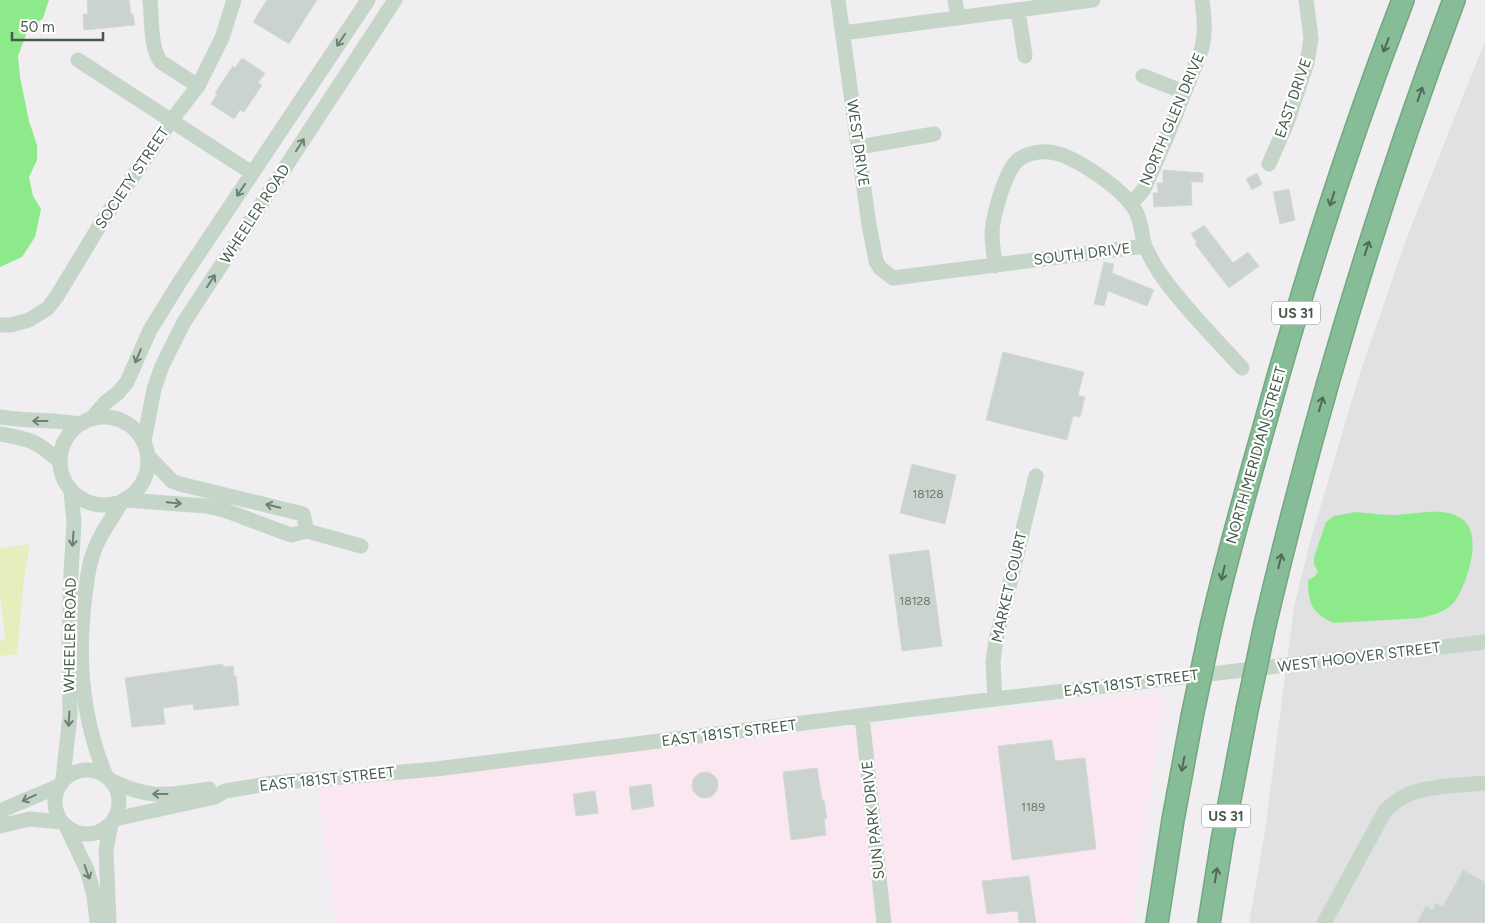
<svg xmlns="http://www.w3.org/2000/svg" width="1485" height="923" font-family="Figtree,sans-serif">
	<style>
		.commercial { fill: #fbe7f2 }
		.education { fill: #e1e0e2 }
		.green { fill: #e6eebd }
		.water { fill: #8dea8b }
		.building { fill: #cbd3cf; stroke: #d2dad6 }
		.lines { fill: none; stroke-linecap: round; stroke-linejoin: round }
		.highway-casing { stroke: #72a881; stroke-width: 24 }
		.minor { stroke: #c5d5c8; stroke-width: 15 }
		.highway { stroke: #86bc96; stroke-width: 21 }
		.highway-bridge-casing { stroke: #72a881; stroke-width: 24; stroke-linecap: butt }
		.highway-bridge { stroke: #86bc96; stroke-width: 21 }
		.oneway { stroke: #6d8071 }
		.oneway2 { stroke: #506a57 }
		.labels { text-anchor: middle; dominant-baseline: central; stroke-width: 4.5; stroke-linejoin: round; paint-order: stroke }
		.number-label { font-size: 12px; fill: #68796d }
		.shield { fill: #fff; stroke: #7e8c82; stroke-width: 1 }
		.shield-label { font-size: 14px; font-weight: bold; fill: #475b4c }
		.street-label { font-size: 15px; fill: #475b4c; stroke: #fff }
	</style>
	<rect width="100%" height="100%" fill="#f0eef1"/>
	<!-- commercial -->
	<path class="commercial" d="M1165,693L1132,923H336L317,786Z"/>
	<!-- education -->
	<path class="education" d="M1485,41V923H1249L1264,838L1294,607L1310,542L1360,373L1407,237Z"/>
	<!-- green -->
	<path class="green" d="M30,544L24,578L17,654L0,656V641L5,640L0,594V548Z"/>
	<!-- water -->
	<path class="water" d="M0,0H49L43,18L27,32L18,56L20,77L29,121L37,145V160L29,177L33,196L41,209L35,237L22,257L0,267Z
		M1356,512C1369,513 1382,515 1394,515C1415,514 1441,507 1459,517C1485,530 1468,582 1455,601C1448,611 1433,615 1421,618L1334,623C1312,613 1308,604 1308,580L1314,577L1318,572L1314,564V557L1326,522L1334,516Z"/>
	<!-- building -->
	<path class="building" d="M87,0H129L131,14H133L135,25L84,30L83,14H88Z
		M267,0H317L289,44L253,22Z
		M242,58L265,73L258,83L262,85L244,112L240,110L234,119L211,104L217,94L215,93L233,66L235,68Z
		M1163,170L1203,173V182H1191L1192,205L1154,207L1153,193H1158L1157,183H1163Z
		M1257,173L1262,184L1252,190L1246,179Z
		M1289,189L1295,220L1280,224L1273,192Z
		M1204,225L1233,263L1248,252L1259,266L1229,288L1195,244L1197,242L1191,234Z
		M1104,262L1114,264L1112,273L1154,290L1147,306L1108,291L1104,306L1094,304Z
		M1003,352L1084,372L1078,395L1085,397L1080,417L1073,416L1067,440L986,420Z
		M912,464L956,475L945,524L900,513Z
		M929,550L942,646L902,651L889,555Z
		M223,664V667L233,666L234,677L236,676L239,705L194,710L193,704L163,708L165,724L132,727L125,678Z
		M1052,740L1055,761L1085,758L1096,849L1012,860L998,746Z
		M817,768L822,800H824L827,818L824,819L826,835L791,840L783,772Z
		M692 785a13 13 0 1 1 26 0a13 13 0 1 1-26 0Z
		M651,784L654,806L632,810L629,787Z
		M595,791L598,813L576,816L573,794Z
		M1463,870L1485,882V923H1417L1426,906L1433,910L1436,903L1443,907Z
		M1029,876L1036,923H1019L1018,911L987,914L982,881Z"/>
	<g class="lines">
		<!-- highway casing -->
		<g class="highway-casing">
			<path id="highway" d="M1265,625C1315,412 1377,205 1454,0
				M1210,631C1226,560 1246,490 1266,420C1305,278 1350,137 1403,0
				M1157,923L1173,820L1192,717
				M1209,923L1222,841L1247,710"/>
		</g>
		<!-- minor -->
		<path class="minor" d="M150,0C152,17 150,49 161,62L198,86
			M838,0L869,225L876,261L880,268L893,278L1145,246
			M955,0L958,18
			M1018,10L1025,56
			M843,33L1093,0
			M78,60L252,173
			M1143,76L1184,92
			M859,147L934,134
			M1269,164L1287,123L1307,63L1311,38L1306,0
			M1131,204L1144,189L1166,139L1202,48C1206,32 1204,17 1202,0
			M995,266C994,255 992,243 992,232C993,215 1005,172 1017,161C1025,154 1038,151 1049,152C1073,154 1123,189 1135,210C1142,221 1141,235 1145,246C1150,257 1157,270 1164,279C1187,311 1216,339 1242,368
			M0,325H11L29,320L48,308L57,296L103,220L171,121L198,86L222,38L234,0
			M60 461a44 44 0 1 1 88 0a44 44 0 1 1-88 0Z
			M0,417C28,422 53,419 80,424
			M91,419L106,402L118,393L127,382L150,330L181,280L368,0
			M0,434C29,439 38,441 60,462
			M144,441L154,389L162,366L184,322L395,0
			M148,456L172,481L180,484L303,514L307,531
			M126,500L206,506L224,510L291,535L307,531L361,546
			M995,699L993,662L996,640L1036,476
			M862,716L884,923
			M55 802a32 32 0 1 1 64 0a32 32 0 1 1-64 0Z
			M106,776C82,719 77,656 85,596C87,581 88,565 94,551C100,533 113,518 122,501
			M63,779L70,715L69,645L71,574L74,523L71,491
			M112,781C151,800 168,795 209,789
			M0,811L59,786
			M115,819L215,797L225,791L273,783L436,769L995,699L1485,642
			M0,826L30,819L62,822
			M67,828L87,870L94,895L97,923
			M109,923L106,850L111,824
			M1324,923L1385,811C1410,783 1450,787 1485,783"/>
		<!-- highway -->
		<use href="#highway" class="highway"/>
		<!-- highway-bridge casing -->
		<g class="highway-bridge-casing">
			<path id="highway-bridge" d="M1247,710L1265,625
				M1192,717L1210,631"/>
		</g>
		<!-- highway-bridge -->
		<use href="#highway-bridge" class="highway-bridge"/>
	</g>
	<!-- one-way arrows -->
	<defs><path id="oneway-shaft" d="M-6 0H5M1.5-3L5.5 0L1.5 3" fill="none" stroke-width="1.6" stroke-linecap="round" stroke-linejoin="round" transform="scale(1.25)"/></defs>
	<g class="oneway">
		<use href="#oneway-shaft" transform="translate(341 40) rotate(124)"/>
		<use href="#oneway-shaft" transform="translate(300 145) rotate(-57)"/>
		<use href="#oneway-shaft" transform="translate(241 190) rotate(124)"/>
		<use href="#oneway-shaft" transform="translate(211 281) rotate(-57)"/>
		<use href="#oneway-shaft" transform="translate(138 356) rotate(113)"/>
		<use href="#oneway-shaft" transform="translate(40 421) rotate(-180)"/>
		<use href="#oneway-shaft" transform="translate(174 503) rotate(5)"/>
		<use href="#oneway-shaft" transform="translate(273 506) rotate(-166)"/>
		<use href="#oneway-shaft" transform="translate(73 539) rotate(94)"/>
		<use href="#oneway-shaft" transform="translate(69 719) rotate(93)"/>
		<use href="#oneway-shaft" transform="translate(160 794) rotate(180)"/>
		<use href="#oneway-shaft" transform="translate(29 798) rotate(155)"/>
		<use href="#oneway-shaft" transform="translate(87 872) rotate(70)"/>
	</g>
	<g class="oneway2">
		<use href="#oneway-shaft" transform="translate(1386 45) rotate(111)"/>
		<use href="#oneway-shaft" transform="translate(1420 94) rotate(-71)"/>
		<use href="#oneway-shaft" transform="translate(1332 199) rotate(108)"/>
		<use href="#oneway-shaft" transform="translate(1367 248) rotate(-72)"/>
		<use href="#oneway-shaft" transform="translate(1321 404) rotate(-74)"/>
		<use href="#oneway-shaft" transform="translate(1280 561) rotate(-77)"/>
		<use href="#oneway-shaft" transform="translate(1223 573) rotate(103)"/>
		<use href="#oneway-shaft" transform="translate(1183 764) rotate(101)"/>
		<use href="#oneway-shaft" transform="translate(1216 875) rotate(-81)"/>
	</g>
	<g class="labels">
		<!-- number labels -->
		<g class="number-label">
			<text x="928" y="494">18128</text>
			<text x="915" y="601">18128</text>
			<text x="1033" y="807">1189</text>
		</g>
		<!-- shield labels -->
		<g class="shield">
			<rect x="1272" y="301.5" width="48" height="23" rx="4"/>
			<rect x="1202" y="804.5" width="48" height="23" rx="4"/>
		</g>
		<g class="shield-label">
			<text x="1296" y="313">US 31</text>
			<text x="1226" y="816">US 31</text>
		</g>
		<!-- street labels -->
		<g class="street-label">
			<text transform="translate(1293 98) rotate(-71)">EAST DRIVE</text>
			<text transform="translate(1172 119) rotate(-67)">NORTH GLEN DRIVE</text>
			<text transform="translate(858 143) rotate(82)">WEST DRIVE</text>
			<text transform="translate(132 178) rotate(-56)">SOCIETY STREET</text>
			<text transform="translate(255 214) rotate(-57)">WHEELER ROAD</text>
			<text transform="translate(1082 254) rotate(-7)">SOUTH DRIVE</text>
			<text transform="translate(1256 455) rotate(-74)">NORTH MERIDIAN STREET</text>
			<text transform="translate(1009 587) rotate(-77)">MARKET COURT</text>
			<text transform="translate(70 635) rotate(-89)">WHEELER ROAD</text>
			<text transform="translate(1359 657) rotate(-7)">WEST HOOVER STREET</text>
			<text transform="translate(1131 683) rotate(-7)">EAST 181ST STREET</text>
			<text transform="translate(729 733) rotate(-7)">EAST 181ST STREET</text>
			<text transform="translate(327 779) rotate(-6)">EAST 181ST STREET</text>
			<text transform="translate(873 820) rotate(-96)">SUN PARK DRIVE</text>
		</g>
	</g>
	<!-- scale -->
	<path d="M12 32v8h91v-8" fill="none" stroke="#475b4c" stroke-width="2.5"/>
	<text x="20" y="32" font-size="15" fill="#475b4c" stroke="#ffffff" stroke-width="4" paint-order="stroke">50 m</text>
</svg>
